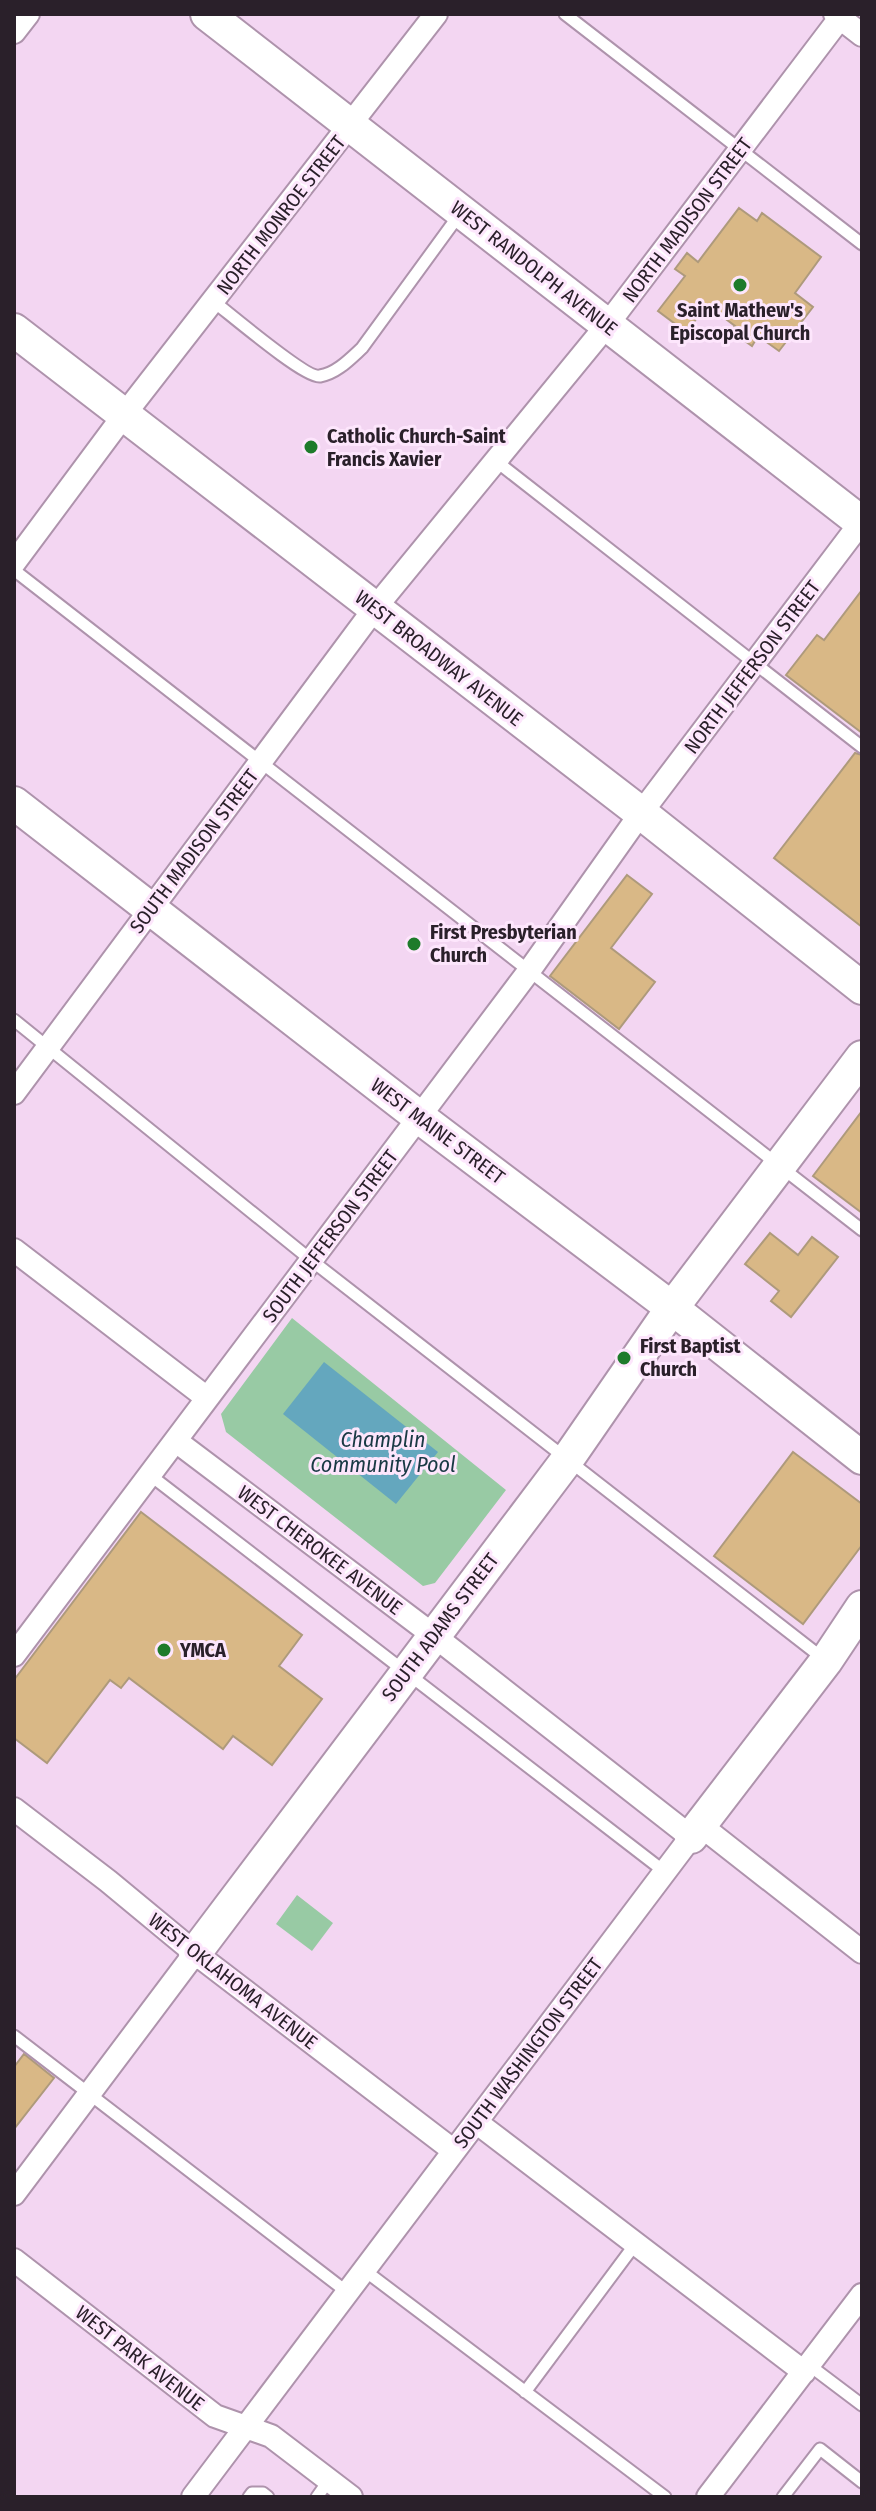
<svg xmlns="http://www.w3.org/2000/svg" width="876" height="2511" font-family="'Fira Sans Condensed',sans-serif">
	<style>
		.green { fill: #98caa4 }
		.water { fill: #64a7be }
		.building { fill: #d9b886; stroke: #ae9a7c; stroke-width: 2 }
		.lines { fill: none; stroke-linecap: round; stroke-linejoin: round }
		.lane-casing { stroke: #ae93ac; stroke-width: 15 }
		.street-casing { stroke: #ae93ac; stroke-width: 26 }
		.secondary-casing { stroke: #ae93ac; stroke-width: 36 }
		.lane { stroke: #fff; stroke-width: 11 }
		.street { stroke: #fff; stroke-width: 22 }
		.secondary { stroke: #fff; stroke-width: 32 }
		.poi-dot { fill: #1e7b2b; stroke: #fde6fc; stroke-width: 3 }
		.labels { text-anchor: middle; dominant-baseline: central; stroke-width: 6; stroke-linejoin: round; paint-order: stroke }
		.street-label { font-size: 20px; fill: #2a202a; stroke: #fde6fc }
		.poi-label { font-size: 20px; font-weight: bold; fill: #2a202a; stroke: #fde6fc; text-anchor: start }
		.water-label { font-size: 22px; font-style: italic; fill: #193944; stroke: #fde6fc }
	</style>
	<rect width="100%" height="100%" fill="#f3d6f2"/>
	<!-- green -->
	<path class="green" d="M292,1318L506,1490L435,1583L423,1586L226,1432L221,1414Z
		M297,1895L333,1923L312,1951L276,1924Z"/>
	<!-- water -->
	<path class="water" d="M324,1362L438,1452L396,1504L283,1414Z"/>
	<!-- building -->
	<path class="building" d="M739,208L757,221L762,213L821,257L795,293L813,307L779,351L758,336L752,346L731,331L735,326L707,305L686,332L658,311L685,276L675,269L687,253L698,262Z
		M862,590V733L786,675L817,635L824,640Z
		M855,753L862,755V927L774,858Z
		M627,875L652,894L611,948L655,982L619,1029L550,976Z
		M862,1111V1213L813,1176Z
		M770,1233L798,1255L812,1237L838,1257L791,1317L771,1301L779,1291L745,1264Z
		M793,1452L862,1504V1545L803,1624L714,1556Z
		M141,1512L302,1635L279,1666L322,1699L272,1765L233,1736L223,1749L129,1678L121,1688L110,1680L47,1763L14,1738V1680Z
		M24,2054L54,2078L14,2129V2067Z"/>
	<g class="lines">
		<!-- lane casing -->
		<g class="lane-casing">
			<path id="lane" d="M565,14L862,244
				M213,301C229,313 306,379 320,376C337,373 350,359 362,348L459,215
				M496,461L862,747
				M14,570L862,1230
				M14,1020L311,1260L825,1660
				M150,1475L665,1872
				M14,2036L347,2292
				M364,2270L665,2497
				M809,2365L862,2405
				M525,2392L636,2243
				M249,2497L252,2493H263L268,2497
				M317,2497L329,2480
				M783,2497L820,2449L862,2482"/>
		</g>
		<!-- street casing -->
		<g class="street-casing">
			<path id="street" d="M835,14L862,35
				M14,32L28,14
				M14,563L124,415L436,14
				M14,1093L375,608L607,325L843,14
				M14,1250L207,1398
				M176,1441L433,1635L691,1837L193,2497
				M14,1655L529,971L641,813L862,521
				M14,1809L108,1881L195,1953L454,2151
				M700,1825L862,1952
				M476,2122L804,2372
				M14,2194L195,1953
				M14,2260L215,2416L271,2436L351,2497
				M708,2497L862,2295"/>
		</g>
		<!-- secondary casing -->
		<g class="secondary-casing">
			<path id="secondary" d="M207,14L862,523
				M14,330L641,813L862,988
				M14,803L419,1117L672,1308L862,1458
				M691,1837L826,1661L862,1607
				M195,1953L567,1460L672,1308L862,1057"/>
		</g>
		<!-- lane -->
		<use href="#lane" class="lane"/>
		<!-- street -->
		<use href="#street" class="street"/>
		<!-- secondary -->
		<use href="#secondary" class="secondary"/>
	</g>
	<!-- markers -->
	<g class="poi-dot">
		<circle cx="740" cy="285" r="8"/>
		<circle cx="311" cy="447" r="8"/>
		<circle cx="414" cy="944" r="8"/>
		<circle cx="624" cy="1358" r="8"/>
		<circle cx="164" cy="1650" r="8"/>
	</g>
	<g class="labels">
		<!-- street labels -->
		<g class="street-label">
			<text transform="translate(281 215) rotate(-52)">NORTH MONROE STREET</text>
			<text transform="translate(687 220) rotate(-53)">NORTH MADISON STREET</text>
			<text transform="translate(534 268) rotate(38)">WEST RANDOLPH AVENUE</text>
			<text transform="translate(439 658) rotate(38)">WEST BROADWAY AVENUE</text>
			<text transform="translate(752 667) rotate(-53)">NORTH JEFFERSON STREET</text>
			<text transform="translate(194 851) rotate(-53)">SOUTH MADISON STREET</text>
			<text transform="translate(438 1131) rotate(37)">WEST MAINE STREET</text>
			<text transform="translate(330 1236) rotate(-53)">SOUTH JEFFERSON STREET</text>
			<text transform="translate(320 1550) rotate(37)">WEST CHEROKEE AVENUE</text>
			<text transform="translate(440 1627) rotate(-53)">SOUTH ADAMS STREET</text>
			<text transform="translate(233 1981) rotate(38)">WEST OKLAHOMA AVENUE</text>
			<text transform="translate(528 2053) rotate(-53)">SOUTH WASHINGTON STREET</text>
			<text transform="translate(140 2358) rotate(38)">WEST PARK AVENUE</text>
		</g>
		<!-- poi labels -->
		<g class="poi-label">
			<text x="740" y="310" text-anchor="middle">Saint Mathew's<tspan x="740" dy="23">Episcopal Church</tspan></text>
			<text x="327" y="436">Catholic Church-Saint<tspan x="327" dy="23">Francis Xavier</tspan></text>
			<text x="430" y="932">First Presbyterian<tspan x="430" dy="23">Church</tspan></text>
			<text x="640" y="1346">First Baptist<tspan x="640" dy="23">Church</tspan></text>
			<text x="180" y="1650">YMCA</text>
		</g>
		<!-- water labels -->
		<g class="water-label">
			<text x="383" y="1439">Champlin<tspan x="383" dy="25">Community Pool</tspan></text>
		</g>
	</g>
	<!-- border -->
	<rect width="876" height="2511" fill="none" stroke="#2a202a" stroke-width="32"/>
</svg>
